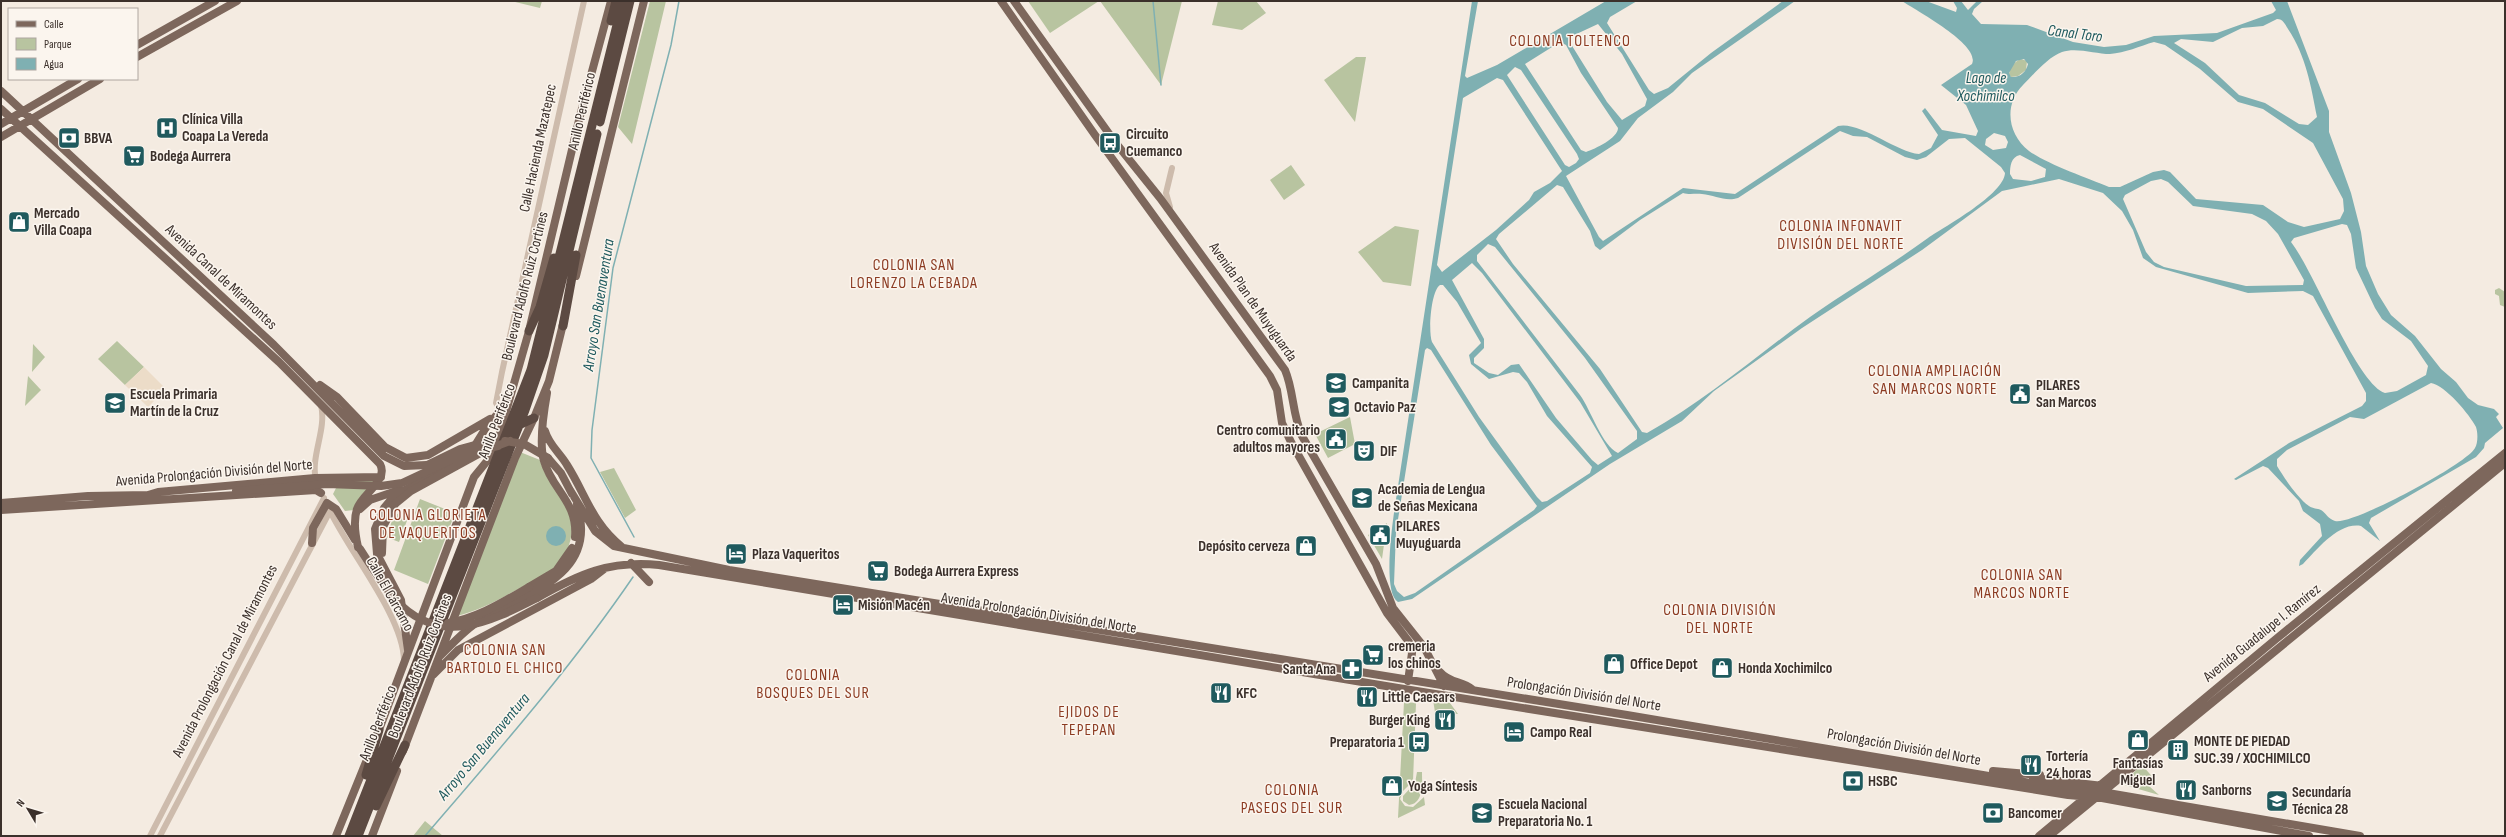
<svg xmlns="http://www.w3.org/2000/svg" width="2506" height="837" font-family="'Sofia Sans Condensed',sans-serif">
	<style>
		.green { fill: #b8c4a0 }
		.plaza { fill: #ecdcc8 }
		.water { fill: #7fb0b2; fill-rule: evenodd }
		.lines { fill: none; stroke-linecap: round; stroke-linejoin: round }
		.stream { stroke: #7fb0b2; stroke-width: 1.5 }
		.minor { stroke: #cdbbac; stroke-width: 6 }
		.major { stroke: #7d675c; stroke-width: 8 }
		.highway { stroke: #5c4a42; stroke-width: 9 }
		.major-bridge { stroke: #7d675c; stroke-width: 8 }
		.labels { text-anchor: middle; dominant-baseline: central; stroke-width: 3; stroke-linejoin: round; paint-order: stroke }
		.street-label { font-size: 15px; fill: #3b302b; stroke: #fbf5ee }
		.poi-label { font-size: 15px; font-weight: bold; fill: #3b302b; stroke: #fbf5ee; text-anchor: start }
		.water-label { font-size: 16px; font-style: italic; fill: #1f5a5e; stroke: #fbf5ee }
		.neighbourhood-label { font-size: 16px; letter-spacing: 1px; fill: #8c3b22; stroke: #fbf5ee }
	</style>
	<rect width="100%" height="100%" fill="#f4ebe1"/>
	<!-- green -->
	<path class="green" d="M511,1H542L540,8Z
		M650,1H666L632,144L618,127Z
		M1028,1H1099L1050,33Z
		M1100,1H1182L1161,85Z
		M1218,1H1256L1266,13L1242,30L1212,25Z
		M1356,57H1366L1355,122L1324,80Z
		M2021,59L2027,61L2026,70L2018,76L2011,77L2009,74C2010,67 2015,61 2021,59Z
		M1291,165L1305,185L1284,200L1270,180Z
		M1395,226L1419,230L1411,286L1383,282L1358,252Z
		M2499,288L2505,292V307L2500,305L2499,296L2495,294V290Z
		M117,341L144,367L125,385L98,359Z
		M33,344L45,357L32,372Z
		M28,376L41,390L25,406Z
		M1350,417L1355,444L1328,458L1315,434Z
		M520,452L540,460C545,480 562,494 569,514C577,533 567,559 551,571C544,577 534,580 526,585C503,597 482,610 457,616Z
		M614,468L636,510L625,518L600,472Z
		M374,479L373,484L354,510L345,511L333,494L339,482Z
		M420,499L455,513L428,584L394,570Z
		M395,513L408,518L399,542L386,537Z
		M1387,523L1382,559L1368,535Z
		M1433,700L1450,703L1458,714L1435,712Z
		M1404,702L1416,703L1413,781L1403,791L1400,799L1405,806L1413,807L1424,797L1425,805L1398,818Z
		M2142,765L2156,781L2149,786L2159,795L2121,784Z
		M1417,772H1422C1422,782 1424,804 1409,805L1403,801V796L1415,783Z
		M425,821L443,836H413Z"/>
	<!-- plaza -->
	<path class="plaza" d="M144,367L166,389L148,407L125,385Z"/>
	<!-- water -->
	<path class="water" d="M1472,1H1478L1465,76L1467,78L1497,65L1606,1H1637L1610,17L1607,23L1649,90L1654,94L1668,88L1711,53L1783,1H1795L1692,73L1673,92L1638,118L1620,141L1566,176L1599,237L1603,241L1683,188L1735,194L1838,126C1860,121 1896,152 1919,154L1931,148L1938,135L1922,111L1925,108L1942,130L1976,136L1978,131L1966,105L1941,85L1972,64C1981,45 1917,11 1902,1H1926L1956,12L1957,8L1953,1H1961L1968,10L1977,1H1983L1974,9L1972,14L1981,24L2027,25L2073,42L2104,47L2126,45L2154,36L2217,33L2273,13L2276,10L2271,1H2287L2329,111V132L2351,193L2361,232L2366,266L2378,294L2391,315L2415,336L2441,369L2456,382L2468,398L2478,405L2494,409L2499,414L2496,417L2503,428L2485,443L2484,448L2476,457L2371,518L2369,523L2380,541L2361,526C2338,522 2317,550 2303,564L2299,566L2300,560L2322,536L2320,524L2303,511L2299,501L2268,468L2263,466L2236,480L2234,479L2289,443L2362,406L2366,401V393L2313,296L2303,291L2248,293L2156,267L2143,258L2133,230L2122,211L2103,193L2059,179L2002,191L1922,250L1802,328L1714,391L1682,421L1610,464L1412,599L1398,602C1381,591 1394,512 1397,493ZM2277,19C2283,19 2285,24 2288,29C2306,56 2311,86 2317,117L2308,125L2299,124L2265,103L2239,95L2205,63L2174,43L2181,39L2213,42L2242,28L2263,26ZM1598,24L1622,54L1647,99L1645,106L1622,120L1607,102L1569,41L1570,37ZM1560,42L1566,45L1581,73L1618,128C1618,138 1595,149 1586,152L1581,150L1525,64ZM2154,42L2165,45L2200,69L2238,102L2263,109L2313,143L2343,199L2344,211L2340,219L2304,227L2288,222L2263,205L2196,199L2170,172L2164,170L2153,172L2120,187H2109C2087,178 2047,164 2029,151C2007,134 2004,104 2023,85C2034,74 2048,57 2062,52C2076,47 2096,54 2110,54C2125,53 2140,46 2154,42ZM2024,59L2028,64C2026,72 2020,78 2011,77L2009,73L2016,61ZM1515,67L1521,70L1577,154L1579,159L1576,163L1569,167L1565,165L1507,75ZM1497,78L1503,80L1562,171L1550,183L1534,192L1529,200L1496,230L1442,272L1437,265L1463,98ZM1840,131L1853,136L1867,137L1905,157L1917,160L1926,157L1949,139L1965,138L2001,167L2005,173C2004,194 1946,226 1928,238C1890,266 1848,290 1810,317C1756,356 1705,401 1647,433L1642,432L1600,369L1513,264L1496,239L1499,234L1557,185L1563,187L1590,231L1595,246L1600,250L1640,220L1683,193C1690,195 1695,193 1702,194C1715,195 1725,202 1738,198ZM1994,133L2005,136L2008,142L2006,148L1993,150L1985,145L1986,139ZM2020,155L2046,169L2045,177L2031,181L2013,179L2010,174C2010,166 2011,157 2020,155ZM2161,179L2168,182L2193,206L2252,214L2266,221L2278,234L2304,280L2303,285L2246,286L2164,267L2154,262L2146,252L2123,199L2125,195L2151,181ZM2342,224L2347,225L2351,234L2356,268L2375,308L2382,319L2411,341L2428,366L2426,375L2397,391L2385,393C2357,384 2314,271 2291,242L2294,238ZM1488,244L1495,247L1585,358L1637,431V439L1618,453C1602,446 1591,410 1580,395L1477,261V255ZM1472,263L1482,273L1580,402L1612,456L1598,465L1592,460L1556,418L1519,364L1511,365L1498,375L1489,373L1474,363V358L1484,348V339L1452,280ZM1440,285H1443L1457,302L1481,343L1469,355L1471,364L1489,379L1513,372L1519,373L1527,382L1547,416L1592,467L1590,473L1547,501L1542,502L1537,497L1479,417L1432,342C1428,331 1431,291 1440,285ZM1427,348L1431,350L1491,445L1537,506L1534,510L1415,593L1404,597L1397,591L1394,584L1396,532L1425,350ZM2431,383C2445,385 2470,415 2476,427C2478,433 2478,443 2475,448C2467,464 2351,526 2335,521C2328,519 2326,513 2321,510C2317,508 2313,509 2309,506C2297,497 2285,479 2277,466V459L2287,450L2350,417L2364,419Z
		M546 536a10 10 0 1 1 20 0a10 10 0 1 1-20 0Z"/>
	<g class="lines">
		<!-- stream -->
		<path class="stream" d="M1153,1L1161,85
			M634,537L591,458L592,430L613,268L671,45L679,1
			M425,836C497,752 571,668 633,577"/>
		<!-- minor -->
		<path class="minor" d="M1170,207L1166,193L1172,168
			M503,414L496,403L502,372L584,1
			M316,481C310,456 327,430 321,405
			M329,509C349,552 403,616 404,660
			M150,836L324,498
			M160,836L330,511"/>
		<!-- major -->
		<path class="major" d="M1001,1L1095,135L1270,376L1277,390L1282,423L1291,442L1387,613L1409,642L1412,653L1408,681
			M1014,1L1115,142L1160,198L1285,370C1294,391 1292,414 1302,436L1376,564L1393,608L1424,647L1444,686
			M137,45L215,1
			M137,57L237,1
			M1,91L274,345L384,456L404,466L427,465
			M1,109L279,362L380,464C389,480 362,494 357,509C353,521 355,534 358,547
			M1,124L78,79
			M1,137L100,79
			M576,276L644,1
			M320,385L337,397L385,447L406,458L428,455L490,419
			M547,393C544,410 539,445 544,461C552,490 578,502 575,537
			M545,431C549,445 560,453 567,465C586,495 592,523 622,547
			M474,447L487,426L500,411
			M548,458L561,473L572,494
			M570,490L595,531L614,546L729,570L1627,715L2060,788L2102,792L2360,836
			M1,503L88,496L148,495L158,492L315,478L381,477
			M360,509L370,500L399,490
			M1,510L316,490L321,493
			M312,543L313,528L327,503L336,509L355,540
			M382,553L383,527L395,504
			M631,563L649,582
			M529,587L556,571L572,548
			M537,598C579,574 610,560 659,565L1398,688L2068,795L2102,798L2309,836
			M408,650L401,600L377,554L375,529L384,508L394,496L452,464
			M440,656C452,644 463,632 476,623C523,593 600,578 577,504
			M1440,672C1449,683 1462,681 1472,689
			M433,675L458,650L591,579L604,569
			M377,735L474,477L492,455L497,443L529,331L580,116L611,1
			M403,751L515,458L534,418L549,381L564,320
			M1993,771L2040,775
			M2033,778L2103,786
			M336,836L366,762
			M372,836L397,771
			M2039,836L2276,639L2505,453
			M2049,836L2505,463"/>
		<!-- highway -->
		<path class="highway" d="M611,21L616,1
			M600,122L630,1
			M563,326L576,255
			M529,331L540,307L554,258
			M519,425L534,418
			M366,775L379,730
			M376,806L405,745
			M349,836L531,370L623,1
			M358,836L525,410L544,355L597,134"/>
		<!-- major-bridge -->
		<path class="major-bridge" d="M505,441L524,444L548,458
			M494,447L510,441
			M427,465L460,449L482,443
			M236,491L327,484L381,486L402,483L466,453L498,446
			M395,504L411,491L484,451
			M360,549C371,566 382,584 395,599C439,648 490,622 537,598
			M448,623C478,618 503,602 529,587"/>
	</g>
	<!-- icons -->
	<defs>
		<g id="hospital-square" transform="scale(1.15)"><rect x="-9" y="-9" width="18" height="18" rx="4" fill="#1f5a5e" stroke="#fbf5ee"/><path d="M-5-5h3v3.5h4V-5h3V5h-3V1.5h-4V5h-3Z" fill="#fff"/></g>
		<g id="bank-square" transform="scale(1.15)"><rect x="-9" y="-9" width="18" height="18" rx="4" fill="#1f5a5e" stroke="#fbf5ee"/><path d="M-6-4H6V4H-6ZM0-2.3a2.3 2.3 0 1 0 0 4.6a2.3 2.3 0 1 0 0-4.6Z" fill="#fff"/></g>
		<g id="bus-square" transform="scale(1.15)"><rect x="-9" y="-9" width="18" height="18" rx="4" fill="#1f5a5e" stroke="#fbf5ee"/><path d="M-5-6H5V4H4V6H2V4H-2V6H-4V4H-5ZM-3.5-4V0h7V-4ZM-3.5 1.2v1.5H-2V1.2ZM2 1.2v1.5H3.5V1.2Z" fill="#fff"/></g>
		<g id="supermarket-square" transform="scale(1.15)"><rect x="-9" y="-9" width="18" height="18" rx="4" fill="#1f5a5e" stroke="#fbf5ee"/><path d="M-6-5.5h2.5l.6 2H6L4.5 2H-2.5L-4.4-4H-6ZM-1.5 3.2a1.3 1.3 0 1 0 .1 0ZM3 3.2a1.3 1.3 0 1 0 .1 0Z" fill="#fff"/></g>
		<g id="shop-square" transform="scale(1.15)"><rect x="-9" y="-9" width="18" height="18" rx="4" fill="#1f5a5e" stroke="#fbf5ee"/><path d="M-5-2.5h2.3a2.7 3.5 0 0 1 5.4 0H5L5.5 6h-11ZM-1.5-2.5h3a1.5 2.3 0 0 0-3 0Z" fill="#fff"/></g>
		<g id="school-square" transform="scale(1.15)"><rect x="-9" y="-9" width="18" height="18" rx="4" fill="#1f5a5e" stroke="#fbf5ee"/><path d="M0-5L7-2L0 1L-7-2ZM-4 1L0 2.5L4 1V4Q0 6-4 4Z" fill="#fff"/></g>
		<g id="civic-square" transform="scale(1.15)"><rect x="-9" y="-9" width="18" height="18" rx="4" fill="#1f5a5e" stroke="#fbf5ee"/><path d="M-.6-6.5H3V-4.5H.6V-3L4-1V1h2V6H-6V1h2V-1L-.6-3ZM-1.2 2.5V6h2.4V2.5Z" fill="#fff"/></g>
		<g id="theatre-square" transform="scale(1.15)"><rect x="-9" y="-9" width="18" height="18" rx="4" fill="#1f5a5e" stroke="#fbf5ee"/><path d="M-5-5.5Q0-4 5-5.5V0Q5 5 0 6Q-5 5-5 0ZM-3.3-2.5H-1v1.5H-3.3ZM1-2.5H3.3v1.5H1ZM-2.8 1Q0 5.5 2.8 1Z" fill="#fff"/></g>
		<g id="hotel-square" transform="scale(1.15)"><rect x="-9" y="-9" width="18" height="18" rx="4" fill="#1f5a5e" stroke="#fbf5ee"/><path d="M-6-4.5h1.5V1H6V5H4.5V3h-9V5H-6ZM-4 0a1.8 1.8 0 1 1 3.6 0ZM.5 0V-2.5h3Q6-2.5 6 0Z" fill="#fff"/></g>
		<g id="pharmacy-square" transform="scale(1.15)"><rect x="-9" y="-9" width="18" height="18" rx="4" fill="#1f5a5e" stroke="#fbf5ee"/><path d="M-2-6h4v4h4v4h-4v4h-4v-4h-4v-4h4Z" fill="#fff"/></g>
		<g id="restaurant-square" transform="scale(1.15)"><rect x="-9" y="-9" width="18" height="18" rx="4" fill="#1f5a5e" stroke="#fbf5ee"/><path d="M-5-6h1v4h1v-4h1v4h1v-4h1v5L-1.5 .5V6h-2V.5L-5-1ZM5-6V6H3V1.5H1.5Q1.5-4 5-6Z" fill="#fff"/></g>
		<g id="building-square" transform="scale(1.15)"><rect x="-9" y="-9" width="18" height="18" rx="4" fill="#1f5a5e" stroke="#fbf5ee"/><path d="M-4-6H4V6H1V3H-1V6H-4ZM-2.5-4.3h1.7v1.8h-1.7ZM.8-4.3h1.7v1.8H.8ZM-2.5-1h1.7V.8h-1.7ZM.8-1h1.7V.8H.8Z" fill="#fff"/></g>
	</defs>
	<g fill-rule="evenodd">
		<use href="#hospital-square" x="167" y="128"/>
		<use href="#bank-square" x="69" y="138"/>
		<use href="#bus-square" x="1110" y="143"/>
		<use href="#supermarket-square" x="134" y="156"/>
		<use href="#shop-square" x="19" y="222"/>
		<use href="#school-square" x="1336" y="383"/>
		<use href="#civic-square" x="2020" y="394"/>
		<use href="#school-square" x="115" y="403"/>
		<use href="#school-square" x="1339" y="407"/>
		<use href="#civic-square" x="1336" y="439"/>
		<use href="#theatre-square" x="1364" y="451"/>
		<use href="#school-square" x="1362" y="498"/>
		<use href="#civic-square" x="1380" y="535"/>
		<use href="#shop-square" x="1306" y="546"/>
		<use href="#hotel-square" x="736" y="554"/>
		<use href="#supermarket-square" x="878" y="571"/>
		<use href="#hotel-square" x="843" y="605"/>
		<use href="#supermarket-square" x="1373" y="655"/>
		<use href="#shop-square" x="1614" y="664"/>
		<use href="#shop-square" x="1722" y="668"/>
		<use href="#pharmacy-square" x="1352" y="669"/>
		<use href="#restaurant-square" x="1221" y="693"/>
		<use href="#restaurant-square" x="1367" y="697"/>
		<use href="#restaurant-square" x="1445" y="720"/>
		<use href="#hotel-square" x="1514" y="732"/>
		<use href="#shop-square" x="2138" y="740"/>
		<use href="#bus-square" x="1419" y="742"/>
		<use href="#building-square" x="2178" y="750"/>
		<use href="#restaurant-square" x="2031" y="765"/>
		<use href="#bank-square" x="1853" y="781"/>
		<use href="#shop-square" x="1392" y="786"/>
		<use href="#restaurant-square" x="2186" y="790"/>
		<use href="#school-square" x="2277" y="801"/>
		<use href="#school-square" x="1482" y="813"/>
		<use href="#bank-square" x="1993" y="813"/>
	</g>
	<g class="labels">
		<!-- street labels -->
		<g class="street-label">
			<text transform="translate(582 111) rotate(-77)">Anillo Periférico</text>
			<text transform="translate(538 148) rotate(-78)">Calle Hacienda Mazatepec</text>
			<text transform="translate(221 277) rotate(43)">Avenida Canal de Miramontes</text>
			<text transform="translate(525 286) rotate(-76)">Boulevard Adolfo Ruiz Cortines</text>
			<text transform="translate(1253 302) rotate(55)">Avenida Plan de Muyuguarda</text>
			<text transform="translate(497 421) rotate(-69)">Anillo Periférico</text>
			<text transform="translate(214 473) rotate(-5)">Avenida Prolongación División del Norte</text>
			<text transform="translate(390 594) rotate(61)">Calle El Cárcamo</text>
			<text transform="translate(1039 613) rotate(9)">Avenida Prolongación División del Norte</text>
			<text transform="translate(2262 633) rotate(-39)">Avenida Guadalupe I. Ramírez</text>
			<text transform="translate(225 661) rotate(-63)">Avenida Prolongación Canal de Miramontes</text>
			<text transform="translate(420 666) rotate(-69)">Boulevard Adolfo Ruiz Cortines</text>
			<text transform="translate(1584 694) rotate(9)">Prolongación División del Norte</text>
			<text transform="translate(378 723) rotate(-69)">Anillo Periférico</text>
			<text transform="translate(1904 747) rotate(10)">Prolongación División del Norte</text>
		</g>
		<!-- poi labels -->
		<g class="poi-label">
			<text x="182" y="119">Clínica Villa<tspan x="182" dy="17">Coapa La Vereda</tspan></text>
			<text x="1126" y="134">Circuito<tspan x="1126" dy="17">Cuemanco</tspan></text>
			<text x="84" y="138">BBVA</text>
			<text x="150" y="156">Bodega Aurrera</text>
			<text x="34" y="213">Mercado<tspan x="34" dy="17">Villa Coapa</tspan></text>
			<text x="1352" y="383">Campanita</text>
			<text x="2036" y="385">PILARES<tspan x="2036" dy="17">San Marcos</tspan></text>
			<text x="130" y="394">Escuela Primaria<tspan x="130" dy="17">Martín de la Cruz</tspan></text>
			<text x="1354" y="407">Octavio Paz</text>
			<text x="1320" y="430" text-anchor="end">Centro comunitario<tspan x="1320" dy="17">adultos mayores</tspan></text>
			<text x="1380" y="451">DIF</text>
			<text x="1378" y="489">Academia de Lengua<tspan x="1378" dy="17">de Señas Mexicana</tspan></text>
			<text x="1396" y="526">PILARES<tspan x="1396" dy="17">Muyuguarda</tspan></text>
			<text x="1290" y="546" text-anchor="end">Depósito cerveza</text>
			<text x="752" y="554">Plaza Vaqueritos</text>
			<text x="894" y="571">Bodega Aurrera Express</text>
			<text x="858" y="605">Misión Macén</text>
			<text x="1388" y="646">cremeria<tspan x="1388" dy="17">los chinos</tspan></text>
			<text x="1630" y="664">Office Depot</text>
			<text x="1738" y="668">Honda Xochimilco</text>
			<text x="1336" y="669" text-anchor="end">Santa Ana</text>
			<text x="1236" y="693">KFC</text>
			<text x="1382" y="697">Little Caesars</text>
			<text x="1430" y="720" text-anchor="end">Burger King</text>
			<text x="1530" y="732">Campo Real</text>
			<text x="2194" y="741">MONTE DE PIEDAD<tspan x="2194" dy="17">SUC.39 / XOCHIMILCO</tspan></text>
			<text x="1404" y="742" text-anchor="end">Preparatoria 1</text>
			<text x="2046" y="756">Tortería<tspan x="2046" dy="17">24 horas</tspan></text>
			<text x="2138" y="763" text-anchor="middle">Fantasías<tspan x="2138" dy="17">Miguel</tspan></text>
			<text x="1868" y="781">HSBC</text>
			<text x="1408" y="786">Yoga Síntesis</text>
			<text x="2202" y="790">Sanborns</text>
			<text x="2292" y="792">Secundaría<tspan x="2292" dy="17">Técnica 28</tspan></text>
			<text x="1498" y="804">Escuela Nacional<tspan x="1498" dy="17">Preparatoria No. 1</tspan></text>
			<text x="2008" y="813">Bancomer</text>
		</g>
		<!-- water labels -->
		<g class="water-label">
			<text transform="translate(2075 34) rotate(7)">Canal Toro</text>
			<text x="1986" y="78">Lago de<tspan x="1986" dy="18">Xochimilco</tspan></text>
			<text transform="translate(599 305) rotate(-81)">Arroyo San Buenaventura</text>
			<text transform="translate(484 747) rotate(-50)">Arroyo San Buenaventura</text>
		</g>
		<!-- neighbourhood labels -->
		<g class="neighbourhood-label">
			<text x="1570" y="41">COLONIA TOLTENCO</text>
			<text x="1841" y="226">COLONIA INFONAVIT<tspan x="1841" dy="18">DIVISIÓN DEL NORTE</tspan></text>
			<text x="914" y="265">COLONIA SAN<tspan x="914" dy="18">LORENZO LA CEBADA</tspan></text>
			<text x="1935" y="371">COLONIA AMPLIACIÓN<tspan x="1935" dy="18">SAN MARCOS NORTE</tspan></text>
			<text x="428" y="515">COLONIA GLORIETA<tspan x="428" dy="18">DE VAQUERITOS</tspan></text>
			<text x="2022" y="575">COLONIA SAN<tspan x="2022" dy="18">MARCOS NORTE</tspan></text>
			<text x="1720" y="610">COLONIA DIVISIÓN<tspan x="1720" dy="18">DEL NORTE</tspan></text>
			<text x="505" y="650">COLONIA SAN<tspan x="505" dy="18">BARTOLO EL CHICO</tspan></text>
			<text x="813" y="675">COLONIA<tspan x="813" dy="18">BOSQUES DEL SUR</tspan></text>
			<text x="1089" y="712">EJIDOS DE<tspan x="1089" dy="18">TEPEPAN</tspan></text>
			<text x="1292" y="790">COLONIA<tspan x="1292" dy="18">PASEOS DEL SUR</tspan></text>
		</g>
	</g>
	<!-- border -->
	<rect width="2506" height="837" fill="none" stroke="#3b302b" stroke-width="4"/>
	<!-- legend -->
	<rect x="8" y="8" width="130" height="72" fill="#fbf5ee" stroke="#aea6a0"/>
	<rect x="16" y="21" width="20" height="6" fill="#7d675c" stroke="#aea6a0"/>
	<text x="44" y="28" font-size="12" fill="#3b302b">Calle</text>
	<rect x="16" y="38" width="20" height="12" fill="#b8c4a0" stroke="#aea6a0"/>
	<text x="44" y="48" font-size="12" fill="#3b302b">Parque</text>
	<rect x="16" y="58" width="20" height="12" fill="#7fb0b2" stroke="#aea6a0"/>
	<text x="44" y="68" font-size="12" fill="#3b302b">Agua</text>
	<!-- north arrow -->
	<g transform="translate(28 809) rotate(308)" stroke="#fbf5ee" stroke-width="3" paint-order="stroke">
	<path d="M0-3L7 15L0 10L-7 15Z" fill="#3b302b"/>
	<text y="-6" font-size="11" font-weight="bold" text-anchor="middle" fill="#3b302b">N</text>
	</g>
</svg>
